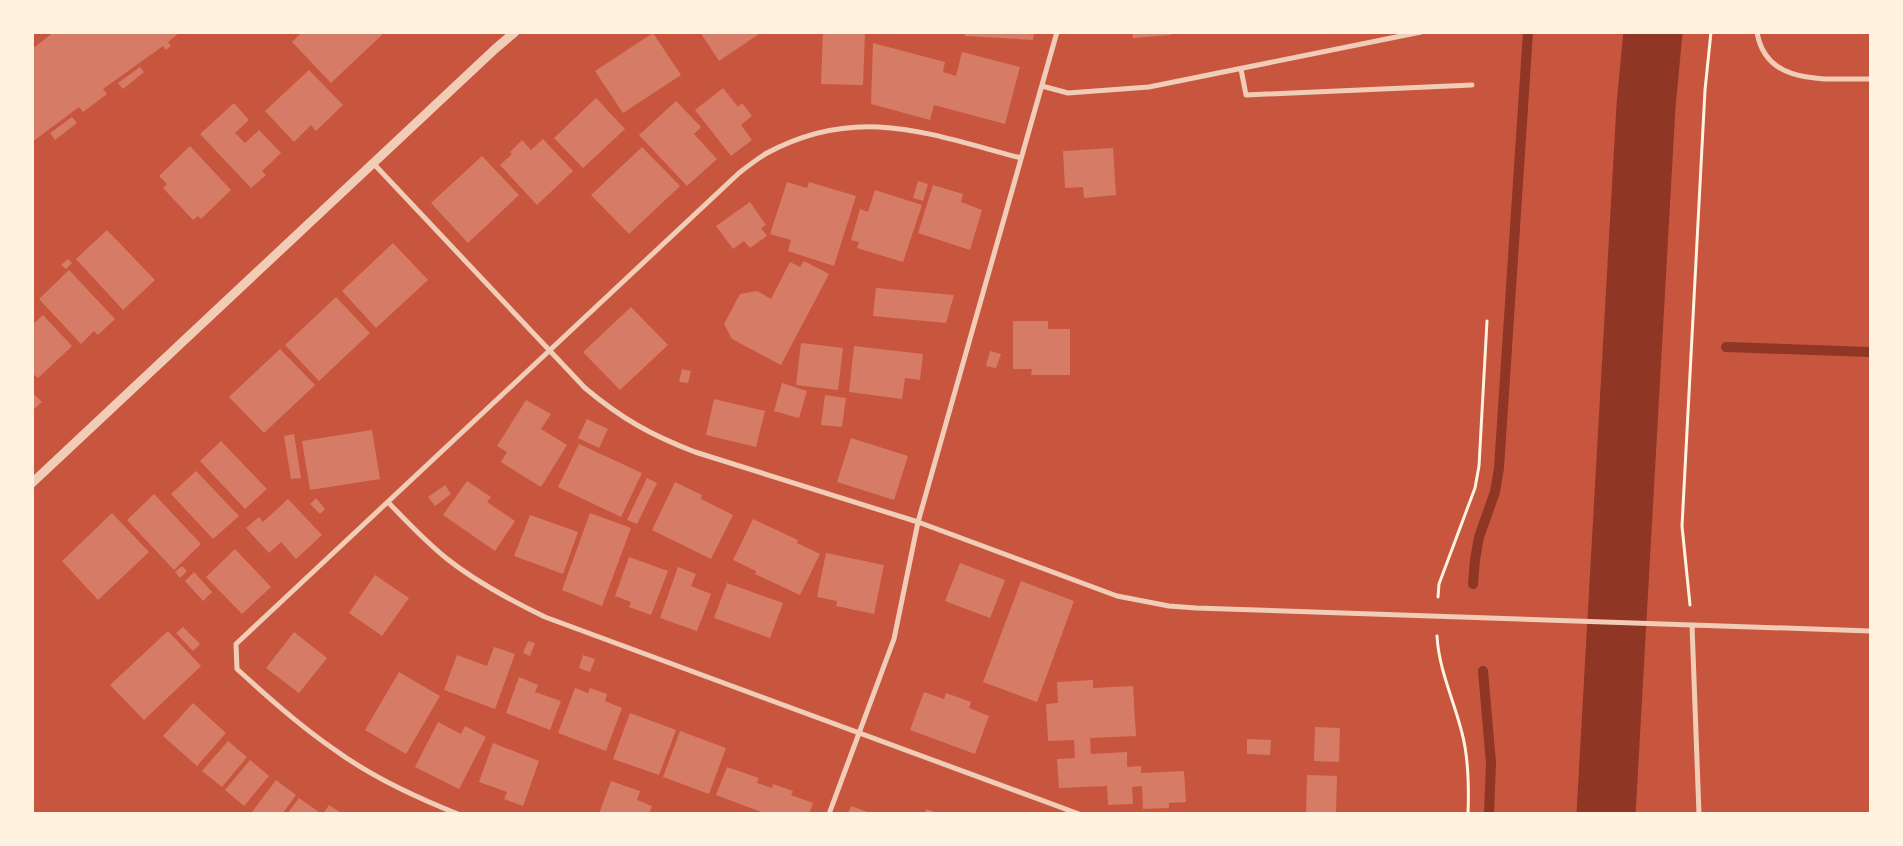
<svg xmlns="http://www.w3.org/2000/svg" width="1903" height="846" font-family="Mulish,sans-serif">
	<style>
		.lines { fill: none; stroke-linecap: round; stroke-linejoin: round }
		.stream { stroke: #8f3625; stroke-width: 10 }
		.river { stroke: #8f3625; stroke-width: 59 }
		.building { fill: #d67c66 }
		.path { stroke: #fff3e0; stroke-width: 3 }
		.minor { stroke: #f1ccb7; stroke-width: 5 }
		.tertiary { stroke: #f1ccb7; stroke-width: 9 }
	</style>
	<rect width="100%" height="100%" fill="#c8553d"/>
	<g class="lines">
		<!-- stream -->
		<path class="stream" d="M1726,347L1870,352
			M1473,584L1475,560L1479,537L1495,492L1499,468L1528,32
			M1483,671L1491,763L1489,814"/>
		<!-- river -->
		<path class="river" d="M1606,814L1646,106L1653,32"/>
	</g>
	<!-- building -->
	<path class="building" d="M54,32H180L168,42L171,46L166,50L163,46L103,89L107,94L83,112L79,107L32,142V49Z
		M302,32H385L331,83L292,42Z
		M700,32H762L719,61Z
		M823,32H865L863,85L821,84Z
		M965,32H1034L1033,40L965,36Z
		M1132,32H1171V35L1133,38Z
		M653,33L681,75L623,113L595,71Z
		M873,43L945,62L943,72L956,76L962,52L1020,67L1005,124L934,105L930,120L871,104Z
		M140,67L144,72L123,89L118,83Z
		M309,70L343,105L316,131L311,125L294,142L265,111Z
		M723,88L738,107L742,103L752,116L741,125L752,140L731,156L695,110Z
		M596,98L625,129L583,168L554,138Z
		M676,101L701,127L694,134L717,159L687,186L639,135Z
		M234,103L249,120L235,133L245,143L259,130L281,153L262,171L266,175L251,188L200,134Z
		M72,117L77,123L55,140L50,133Z
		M543,139L573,171L537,205L500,165L512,154L510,152L522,140L531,150Z
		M190,146L231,190L201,219L198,216L193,220L163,188L167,184L159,176Z
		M642,147L680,186L629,234L591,195Z
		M1113,148L1116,195L1084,198L1083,187L1065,188L1063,151Z
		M482,156L519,195L468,243L431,203Z
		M918,181L928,184L923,201L913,198Z
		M787,182L807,188L809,182L856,196L834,266L788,251L791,240L770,234Z
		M933,185L963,194L961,202L982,210L970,250L918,233Z
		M875,190L922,205L903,262L857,248L859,242L851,240L860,209L868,212Z
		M750,202L766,225L761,228L767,236L750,248L744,241L733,249L716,226Z
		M107,230L155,280L123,310L76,259Z
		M393,243L428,280L376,328L342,291Z
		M68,259L72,263L66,269L61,265Z
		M804,261L829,274L781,365L732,339L724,324L740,294L757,291L771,299L790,262L800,267Z
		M69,270L115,319L98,335L94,331L81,344L39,299Z
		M876,288L954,295L946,323L873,316Z
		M336,297L370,333L319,381L285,345Z
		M631,307L668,345L620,390L583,352Z
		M43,315L72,346L38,378L32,373V325Z
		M1013,321H1048V329H1070V375H1031L1032,369H1013Z
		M801,343L843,348L838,390L796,385Z
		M854,346L923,354L920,380L905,378L902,399L849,392Z
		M280,349L315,385L264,433L229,397Z
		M990,351L1001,354L996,368L986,366Z
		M682,369L691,371L688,383L679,382Z
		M782,383L807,391L799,418L774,411Z
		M32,392L42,402L32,411Z
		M825,395L846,398L842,427L821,425Z
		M714,399L765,411L756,447L706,435Z
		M526,400L551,414L541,429L567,445L541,487L501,462L507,452L497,446Z
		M587,419L608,429L599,448L578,438Z
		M372,430L380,479L310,490L302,441Z
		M294,434L301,478L291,479L284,436Z
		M851,438L908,456L894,500L837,482Z
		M221,441L267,489L245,509L200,461Z
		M579,444L642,473L621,517L558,487Z
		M196,471L239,516L213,539L171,494Z
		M647,478L657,483L637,524L627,520Z
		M467,481L491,497L487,502L515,521L495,551L443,515Z
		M675,482L702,495L701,499L733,515L711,559L652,530Z
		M445,485L451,494L435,506L428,497Z
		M154,494L201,544L174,570L127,520Z
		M316,498L325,509L320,514L310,504Z
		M288,499L322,535L296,559L281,542L269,553L246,528L259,517L263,522Z
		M112,513L149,552L98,600L62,561Z
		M590,513L631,528L602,606L562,590Z
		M530,515L578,532L563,574L514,556Z
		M753,519L798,540L797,543L820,554L800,595L755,574L756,571L733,560Z
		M235,549L271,587L242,614L206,577Z
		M826,553L884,565L874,614L836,606L837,601L817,597Z
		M629,557L668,571L651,615L629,607L631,602L615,596Z
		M960,563L1005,580L990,618L945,601Z
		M182,566L187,571L180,578L175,572Z
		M678,567L696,574L691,586L711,594L697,631L660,618Z
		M194,572L212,592L203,601L185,581Z
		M375,575L409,598L382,636L349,613Z
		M1021,581L1074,601L1037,702L983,682Z
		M727,583L783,603L770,638L714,618Z
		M183,627L200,644L193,651L176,633Z
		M168,631L201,666L144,720L110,685Z
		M294,632L327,658L299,693L266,668Z
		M528,641L535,643L530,656L523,653Z
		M494,647L515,654L495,709L444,690L457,655L487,666Z
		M583,655L595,659L590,672L579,668Z
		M399,672L440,696L406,754L365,730Z
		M519,677L538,685L535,692L561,701L550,730L506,713Z
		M1093,680V688L1133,686L1136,736L1090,738L1091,754L1127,752V767L1141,766V773L1184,771L1186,802L1169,803V808L1143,809L1142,786L1132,787L1133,804L1108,805L1107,786L1059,788L1057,759L1075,758L1074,740L1048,741L1046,704L1058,703L1057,682Z
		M575,688L588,693L590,688L607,694L605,701L622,708L606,751L558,733Z
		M924,692L944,699L946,693L971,702L969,708L989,716L975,754L910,730Z
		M193,703L226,733L197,766L163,736Z
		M630,713L676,730L659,775L613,759Z
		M438,722L461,734L465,726L486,737L459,789L415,767Z
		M1315,727L1340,728L1339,762L1314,761Z
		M680,731L726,748L709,794L663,777Z
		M1247,739L1271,740L1270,755L1247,754Z
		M228,741L247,757L222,787L202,771Z
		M493,743L539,761L523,806L504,799L507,792L479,782Z
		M250,760L269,776L244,806L225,790Z
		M727,767L759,778L757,783L772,788L773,784L793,791L791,795L813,803L809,814H767L716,795Z
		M1307,775L1337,776L1336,814H1306Z
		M276,780L296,795L282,814H254L252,812Z
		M611,781L640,791L637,800L652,806L649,814H599Z
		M299,798L319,812L318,814H287Z
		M329,805L343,814H323Z
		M851,806L870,813V814H848Z
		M926,809L937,813V814H925Z"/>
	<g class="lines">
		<!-- path -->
		<path class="path" d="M1438,597L1439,584L1475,488L1479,466L1487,321
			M1690,605L1682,526L1705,90L1711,32
			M1437,636C1439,671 1454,700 1462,733C1469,759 1469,787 1468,814"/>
		<!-- minor -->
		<path class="minor" d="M1757,32C1766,88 1829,78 1870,79
			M1241,69L1246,95L1472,85
			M1042,86L1068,93L1149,87L1421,32
			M373,163L585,388C622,419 651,435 695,452L918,522L1117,596L1169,606L1196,608L1870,631
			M388,502C407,522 425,541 446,558C476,582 510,600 545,617L1079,814
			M1692,625L1699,814
			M458,814C415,797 372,777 335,750C300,726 269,698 237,669L236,644L739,173C748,166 757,159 767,153C858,104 929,134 1021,158
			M829,814L894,639L918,522L1057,32"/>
		<!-- tertiary -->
		<path class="tertiary" d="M32,483L495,49L515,32"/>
	</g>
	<!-- border -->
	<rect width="1903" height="846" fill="none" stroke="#fff3e0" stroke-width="68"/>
</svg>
